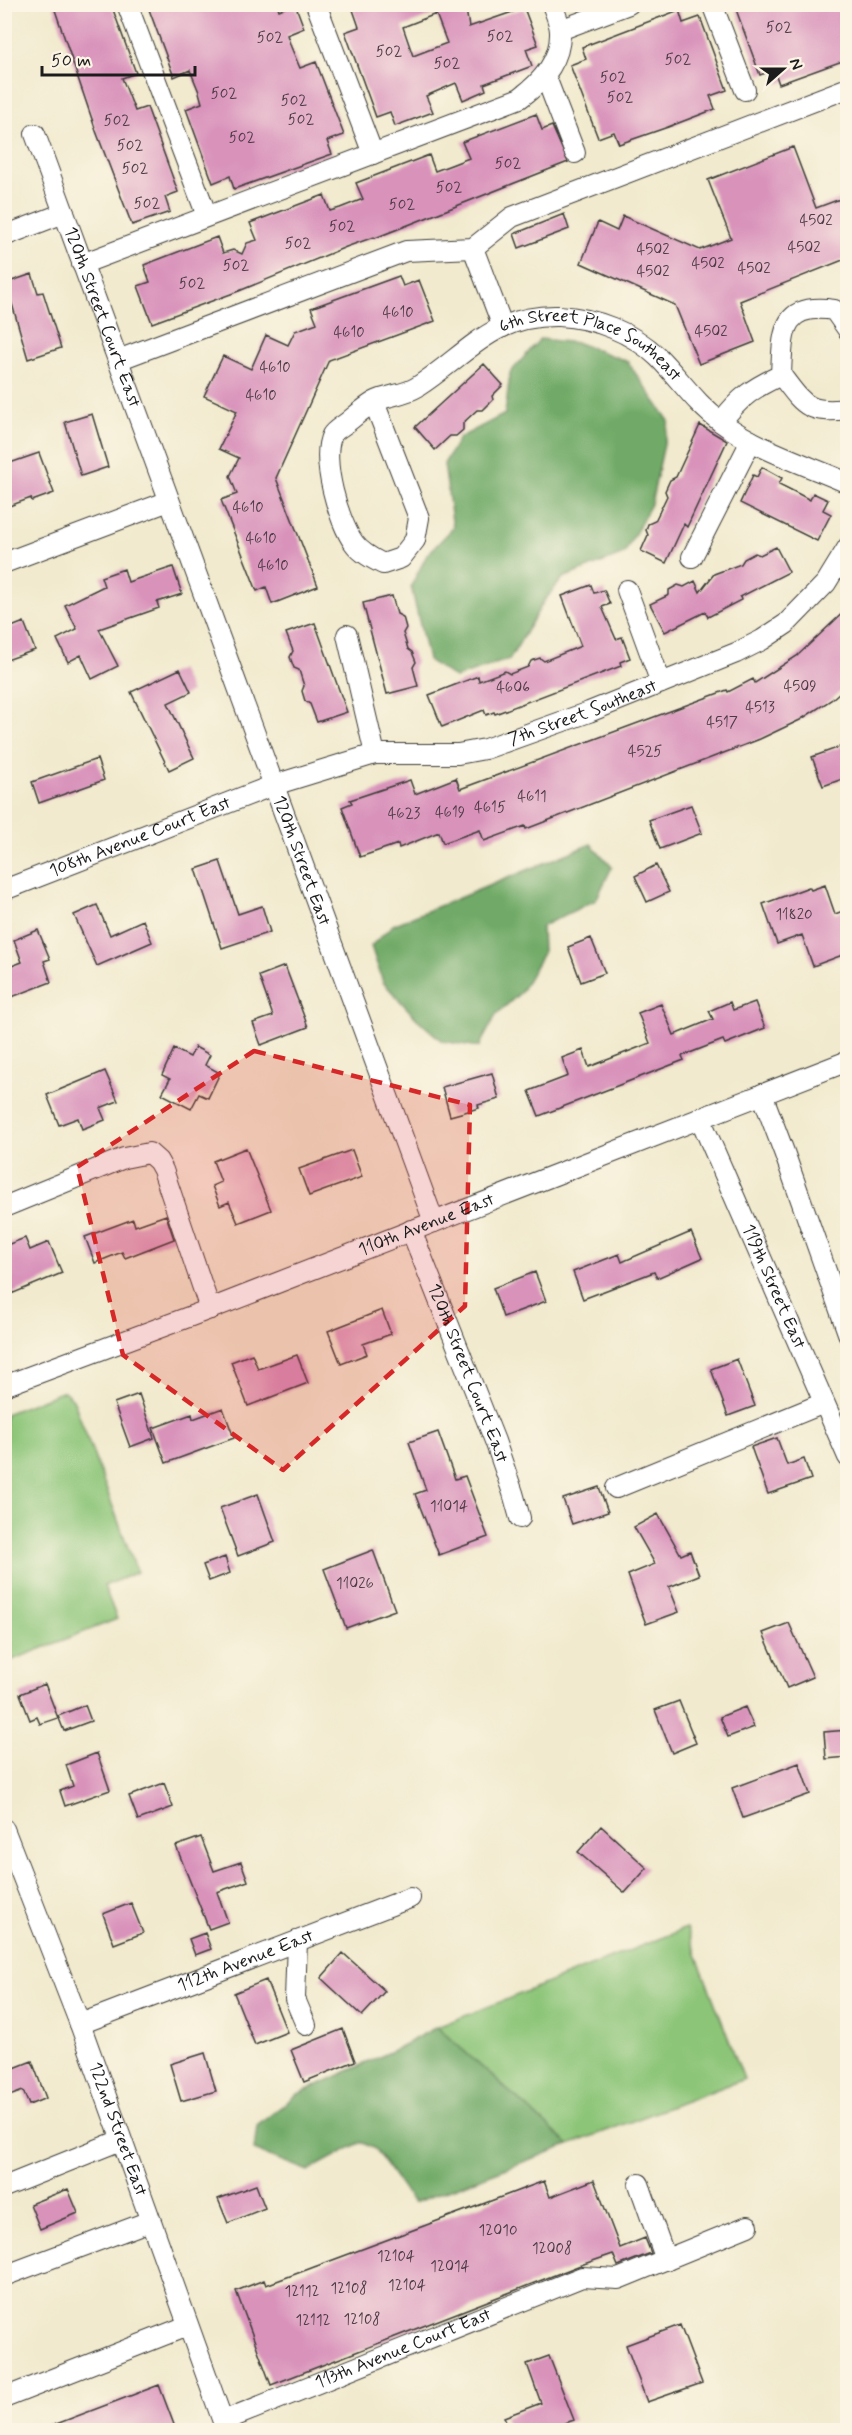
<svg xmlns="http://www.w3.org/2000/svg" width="852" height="2435" font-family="Mynerve,sans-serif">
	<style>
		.green { fill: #8cc578; stroke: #54704a; stroke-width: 1.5 }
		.forest { fill: #71aa68; stroke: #466342; stroke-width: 1.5 }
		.building { fill: #d993bb; fill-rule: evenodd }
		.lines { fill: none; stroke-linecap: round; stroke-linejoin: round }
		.minor-casing { stroke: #3c3b37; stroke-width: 22 }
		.minor { stroke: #fff; stroke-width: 20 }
		.marked { fill: #d62828; fill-opacity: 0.2; stroke: #d62828; stroke-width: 4.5; stroke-dasharray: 12 8; stroke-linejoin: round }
		.labels { text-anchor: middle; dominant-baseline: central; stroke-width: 4.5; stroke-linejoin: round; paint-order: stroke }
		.number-label { font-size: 15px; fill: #4b3a44 }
		.street-label { font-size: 18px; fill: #1c1c1c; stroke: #fcf5e5 }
	</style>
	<rect width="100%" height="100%" fill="#fcf5e5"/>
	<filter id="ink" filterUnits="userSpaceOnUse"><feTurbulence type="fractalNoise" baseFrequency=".0167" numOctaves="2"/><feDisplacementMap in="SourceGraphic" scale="12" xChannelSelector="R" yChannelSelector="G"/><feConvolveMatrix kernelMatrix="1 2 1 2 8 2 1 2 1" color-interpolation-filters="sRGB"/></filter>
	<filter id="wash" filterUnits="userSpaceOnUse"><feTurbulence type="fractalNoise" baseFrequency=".008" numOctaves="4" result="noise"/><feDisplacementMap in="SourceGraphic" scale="24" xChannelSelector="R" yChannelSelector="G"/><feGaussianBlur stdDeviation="1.35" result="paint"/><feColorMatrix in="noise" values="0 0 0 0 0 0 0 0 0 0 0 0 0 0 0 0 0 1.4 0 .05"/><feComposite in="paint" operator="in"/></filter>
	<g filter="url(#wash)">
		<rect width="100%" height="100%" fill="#f1eace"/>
		<!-- green -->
		<path class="green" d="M64,1391L73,1399L137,1572L104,1586L117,1619L5,1663V1414Z
			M686,1928L744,2079L569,2145L437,2027Z"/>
		<!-- forest -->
		<path class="forest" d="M540,339L578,343L627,361L669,421L651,504L624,554L563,578L544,601L510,659L455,678L428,660L411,586L427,555L453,528L444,464L459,438L505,414L510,373Z
			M591,844L612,867L596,900L542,926L543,953L521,992L496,1015L479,1047L442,1041L416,1018L383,982L371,946L393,925Z
			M437,2027L569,2145L413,2203L375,2149L361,2142L308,2171L254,2150L257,2126L296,2095L390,2052Z"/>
		<g id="blocks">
			<!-- building -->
			<path class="building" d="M53,4H111L136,73L122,78L135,111L147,107L178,192L165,197L170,212L132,225L96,131Z
				M147,4H277L279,10L295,4L304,28L287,35L291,47L300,68L316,62L344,135L327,141L332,154L234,189L230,176L213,183L186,109L202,103L199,92L190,70L174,77Z
				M351,4H465L469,27L524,8L538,45L526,49L532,66L484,84L486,90L463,100L456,83L426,96L433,112L395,126L390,112L376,117L345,32L359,27ZM436,14L447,43L413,56L403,27Z
				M734,4H848V59L779,84L774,70L760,75Z
				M679,10L683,23L700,17L727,90L710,96L715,109L668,127L619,144L614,132L598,138L570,65L586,59L582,47Z
				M536,114L542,130L552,126L568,162L375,238L374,237L346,247L239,291L152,323L138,286L150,282L144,265L217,237L223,253L233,250L242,254L247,243L257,240L250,223L324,195L330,211L340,208L363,199L356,183L429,155L435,171L451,165L469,158L462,142Z
				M793,147L816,208L848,196V258L740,301L755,342L699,364L675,305L581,263L598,222L617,231L623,216L700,250L731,238L708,180Z
				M564,214L569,229L519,248L514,234Z
				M32,274L38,293L43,292L61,348L28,359L6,283Z
				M399,276L403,286L419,280L435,321L329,360L276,478L318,586L272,604L266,587L257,591L221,500L237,494L230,476L239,458L219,449L237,411L204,396L223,356L251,369L266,335L288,345L295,331L317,323L311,308Z
				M484,364L503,385L492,396L493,400L483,410H477L463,423V430L456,436H450L435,450L415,427Z
				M92,414L108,467L81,476L65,422Z
				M700,425L727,441L687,527L684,524L666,563L641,551L648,535L646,530L648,524L655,521L667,496L665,491L670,480L676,477Z
				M39,453L54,493L32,501L31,498L4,508V465Z
				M762,467L782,478L779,484L793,491L810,500L813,493L828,500L823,510L831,514L817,541L740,503L753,475L757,477Z
				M776,547L789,572L740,597L741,600L708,617L705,612L665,632L650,604L669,595V590L678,585L684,587L695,581L700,592L714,574L741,564L744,559L755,553L760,555Z
				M173,567L182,594L157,602L159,608L99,629L118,666L92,679L81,655L68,662L57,639L77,629L65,605L104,586L101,577L124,569L128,582Z
				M591,585L594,593L604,590L610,604L602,607L616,639L622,637L630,658L620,662L621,666L495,714L494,712L486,715L484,710L442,727L429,695L478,676L479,681L505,671L510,674L528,667L531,661L540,658L544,661L581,646L562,596Z
				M392,596L397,614L403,617L406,628L403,633L408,649L412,652L416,662L413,667L418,686L387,694L363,603Z
				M848,608V685L831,700L800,720L760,739L526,829L525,826L484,841L480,830L443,843L439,832L399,848L398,844L360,857L342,807L352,803L350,800L410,780L415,794L456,778L460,789L727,690L728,692L753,679L755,683L797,656Z
				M24,622L35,650L4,661V630Z
				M315,623L347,712L317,722L310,704L305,701L302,691L304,686L299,670L294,668L290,657L293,651L286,633Z
				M180,669L191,692L168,703L194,758L169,770L131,692Z
				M848,744V777L823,786L812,757Z
				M97,759L104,780L39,803L32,782Z
				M691,805L702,833L660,849L649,820Z
				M220,861L238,914L262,906L270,932L222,948L196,869Z
				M656,865L669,892L647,902L635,876Z
				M825,885L835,914L848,909V953L813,966L802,935L777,944L763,904L809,887L811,890Z
				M97,905L110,935L143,920L152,942L97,966L74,915Z
				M38,930L50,959L44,961L51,982L4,1000V969L22,962L14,940Z
				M591,938L605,973L581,982L568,947Z
				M285,966L308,1027L261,1045L253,1023L273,1016L259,976Z
				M730,1002L733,1010L755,1002L765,1028L725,1044L723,1040L682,1056L684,1060L539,1116L529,1091L568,1076L562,1058L583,1050L589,1067L650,1043L638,1013L661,1004L674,1035L713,1019L709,1011Z
				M195,1047L210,1055L205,1065L220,1073L208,1098L199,1094L191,1109L162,1094L170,1079L162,1075L174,1049L190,1057Z
				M105,1071L118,1101L100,1108L105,1120L82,1129L78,1118L59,1125L47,1095Z
				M492,1073L499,1099L478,1105L479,1108L450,1116L442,1087Z
				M246,1148L271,1210L238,1223L229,1202L220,1206L212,1186L221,1182L213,1161Z
				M352,1150L362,1177L309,1196L299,1169Z
				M166,1215L174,1239L125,1258L122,1252L95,1263L85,1237L133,1219L135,1226Z
				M691,1232L702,1258L657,1278L654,1272L583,1299L573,1272L619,1254L622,1262Z
				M25,1238L30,1250L49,1242L62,1273L4,1297V1246Z
				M535,1272L546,1301L503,1317L493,1288Z
				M382,1310L391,1334L363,1344L367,1354L341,1364L328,1331Z
				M252,1354L258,1369L297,1355L308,1383L248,1406L231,1362Z
				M737,1359L755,1406L728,1416L711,1369Z
				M139,1394L154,1438L130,1447L114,1403Z
				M223,1408L234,1438L166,1463L153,1428L192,1414L193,1419Z
				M438,1432L455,1479L465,1476L488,1537L439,1555L415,1494L426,1490L409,1442Z
				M777,1438L787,1465L804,1459L811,1479L768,1494L751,1447Z
				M599,1487L608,1512L572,1524L563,1499Z
				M258,1494L275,1542L238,1556L220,1508Z
				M658,1514L681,1555L690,1551L699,1575L669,1587L679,1612L646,1624L628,1575L655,1564L634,1527Z
				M373,1550L395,1610L346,1628L324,1569Z
				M225,1557L230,1573L209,1581L203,1565Z
				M789,1623L813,1677L787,1688L763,1633Z
				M45,1684L58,1718L40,1724L37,1717L30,1720L20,1694Z
				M679,1701L696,1743L672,1753L655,1710Z
				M85,1705L91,1721L64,1731L58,1716Z
				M745,1707L754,1727L728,1737L720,1717Z
				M848,1730V1757L826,1759L824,1732Z
				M97,1753L110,1790L65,1806L60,1791L73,1786L66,1765Z
				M799,1763L810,1794L743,1818L732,1788Z
				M164,1783L173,1807L138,1820L129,1796Z
				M601,1826L647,1868L625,1893L578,1852Z
				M201,1837L214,1871L241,1862L248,1881L217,1892L228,1922L209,1929L176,1846Z
				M131,1903L143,1933L114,1944L103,1914Z
				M205,1933L211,1949L195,1955L189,1939Z
				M343,1953L385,1991L362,2016L321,1978Z
				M266,1980L287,2032L255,2045L234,1993Z
				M343,2029L355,2061L304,2082L291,2050Z
				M205,2053L216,2091L181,2101L170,2064Z
				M32,2061L46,2098L29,2105L23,2091L4,2098V2072Z
				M594,2180L620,2248L645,2238L651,2253L618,2266L613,2254L578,2266L271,2385L236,2291L264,2280L266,2285L544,2181L550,2197Z
				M256,2185L265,2208L228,2223L218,2199Z
				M68,2189L78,2213L40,2229L30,2204Z
				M680,2325L702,2383L647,2402L626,2345Z
				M549,2356L574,2420L545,2430H509L504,2417L541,2403L527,2364Z
				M159,2385L176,2430H43V2429Z"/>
		</g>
	</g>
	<g filter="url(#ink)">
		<use href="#blocks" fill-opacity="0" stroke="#3c3b37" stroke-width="1.5"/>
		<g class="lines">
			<!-- minor casing -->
			<g class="minor-casing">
				<g id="minor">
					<path d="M127,4L207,216"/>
					<path d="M316,4L373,154"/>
					<path d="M712,4L745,90"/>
					<path d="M560,30L629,4"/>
					<path d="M545,75L575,153"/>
					<path id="s1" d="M35,134L434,1222"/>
					<path d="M4,236L64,213"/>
					<path d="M473,248L503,327"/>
					<path d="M82,264L520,98C542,82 561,60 560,32C560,23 555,13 552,4"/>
					<path d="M118,360L406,251L473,248L512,217L848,88"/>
					<path d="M781,375C804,405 807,414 848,409"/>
					<path id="s2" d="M374,402L419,518L415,540L401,558L383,564C373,559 361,553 354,543C339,523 320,459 332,435C334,431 341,427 345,424C354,417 364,408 374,402C387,395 404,395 417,387C467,355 492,314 559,316C595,318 632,332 658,357C679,378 696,404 721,422C758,450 805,464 848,483"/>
					<path d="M721,422C740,397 753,388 781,375C783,334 780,302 834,310L848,330"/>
					<path d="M692,557L751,441"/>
					<path d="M4,563L169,501"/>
					<path d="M627,590L661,683"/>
					<path d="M347,635L375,754"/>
					<path id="s3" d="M4,890L274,785L375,754H458L485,749L589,712L736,653L762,640L786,624L826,583L848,547"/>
					<path d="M762,1094L784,1152L848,1333"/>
					<path id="s4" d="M700,1118L848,1457"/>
					<path d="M4,1207L124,1158L149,1153L158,1161L163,1170L210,1309"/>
					<path id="s5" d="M411,1230L495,1441L513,1493L520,1518"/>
					<path id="s6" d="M4,1386L210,1309L848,1061"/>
					<path d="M616,1488L824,1403"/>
					<path id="s7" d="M4,1829L80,2024L226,2430"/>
					<path d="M297,1941L295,1999L306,2025"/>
					<path id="s8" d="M80,2024L410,1898"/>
					<path d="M639,2184L666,2260"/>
					<path d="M4,2187L121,2140"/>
					<path d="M4,2276L150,2221"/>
					<path d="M4,2398L187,2326"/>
					<path id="s9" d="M223,2421L582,2277L618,2279L748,2226"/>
				</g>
			</g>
			<!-- minor -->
			<use href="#minor" class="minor"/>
		</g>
	</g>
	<!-- marked area -->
	<path class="marked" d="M254,1051L470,1105L465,1306L283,1470L123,1355L77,1167Z"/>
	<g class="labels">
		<!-- number labels -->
		<g class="number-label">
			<text x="779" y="28">502</text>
			<text x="500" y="37">502</text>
			<text x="270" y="38">502</text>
			<text x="389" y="52">502</text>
			<text x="678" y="60">502</text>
			<text x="447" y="64">502</text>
			<text x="613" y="78">502</text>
			<text x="224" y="94">502</text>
			<text x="620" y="98">502</text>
			<text x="294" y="101">502</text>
			<text x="301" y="120">502</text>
			<text x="117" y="121">502</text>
			<text x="242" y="138">502</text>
			<text x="130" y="146">502</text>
			<text x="508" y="164">502</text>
			<text x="135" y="169">502</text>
			<text x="449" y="188">502</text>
			<text x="147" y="204">502</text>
			<text x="402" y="205">502</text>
			<text x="816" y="221">4502</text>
			<text x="342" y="227">502</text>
			<text x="298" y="244">502</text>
			<text x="804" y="248">4502</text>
			<text x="653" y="250">4502</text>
			<text x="708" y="264">4502</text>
			<text x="236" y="266">502</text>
			<text x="754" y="269">4502</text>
			<text x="653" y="272">4502</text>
			<text x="192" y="284">502</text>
			<text x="398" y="313">4610</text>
			<text x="711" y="332">4502</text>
			<text x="349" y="333">4610</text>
			<text x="275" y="368">4610</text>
			<text x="261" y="396">4610</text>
			<text x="248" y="508">4610</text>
			<text x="261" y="539">4610</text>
			<text x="273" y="566">4610</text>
			<text x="800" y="687">4509</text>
			<text x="513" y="688">4606</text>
			<text x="760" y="708">4513</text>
			<text x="722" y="723">4517</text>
			<text x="645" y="752">4525</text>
			<text x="532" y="797">4611</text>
			<text x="490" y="808">4615</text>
			<text x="450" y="813">4619</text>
			<text x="404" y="814">4623</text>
			<text x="794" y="915">11820</text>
			<text x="449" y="1507">11014</text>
			<text x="355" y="1584">11026</text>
			<text x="498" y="2231">12010</text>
			<text x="552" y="2249">12008</text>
			<text x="396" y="2257">12104</text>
			<text x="450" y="2267">12014</text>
			<text x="407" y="2286">12104</text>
			<text x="349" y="2289">12108</text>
			<text x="302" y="2292">12112</text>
			<text x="362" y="2320">12108</text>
			<text x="313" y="2321">12112</text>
		</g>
		<!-- street labels -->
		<g class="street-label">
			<text stroke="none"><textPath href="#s1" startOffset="195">120th Street Court East</textPath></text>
			<text stroke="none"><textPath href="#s2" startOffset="639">6th Street Place Southeast</textPath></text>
			<text stroke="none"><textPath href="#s3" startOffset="610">7th Street Southeast</textPath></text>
			<text stroke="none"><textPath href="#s3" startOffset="146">108th Avenue Court East</textPath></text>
			<text stroke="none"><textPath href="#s1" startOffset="774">120th Street East</textPath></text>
			<text stroke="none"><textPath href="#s6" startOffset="452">110th Avenue East</textPath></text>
			<text stroke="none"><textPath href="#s4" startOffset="184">119th Street East</textPath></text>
			<text stroke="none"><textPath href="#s5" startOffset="154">120th Street Court East</textPath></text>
			<text stroke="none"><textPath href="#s8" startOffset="177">112th Avenue East</textPath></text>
			<text stroke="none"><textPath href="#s7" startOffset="321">122nd Street East</textPath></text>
			<text stroke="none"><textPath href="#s9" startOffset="194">113th Avenue Court East</textPath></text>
		</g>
	</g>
	<!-- margin -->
	<rect width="852" height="2435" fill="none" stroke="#fcf5e5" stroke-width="24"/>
	<!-- north arrow -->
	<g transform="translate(783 69) rotate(69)" stroke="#fcf5e5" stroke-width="4.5" paint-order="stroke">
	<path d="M0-4.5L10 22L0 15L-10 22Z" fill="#1c1c1c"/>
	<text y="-9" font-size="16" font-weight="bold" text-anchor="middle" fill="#1c1c1c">N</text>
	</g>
	<!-- scale -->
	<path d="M42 66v9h153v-9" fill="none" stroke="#1c1c1c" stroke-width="3"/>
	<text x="51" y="66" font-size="18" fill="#1c1c1c" stroke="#fcf5e5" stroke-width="4.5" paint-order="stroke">50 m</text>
</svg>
